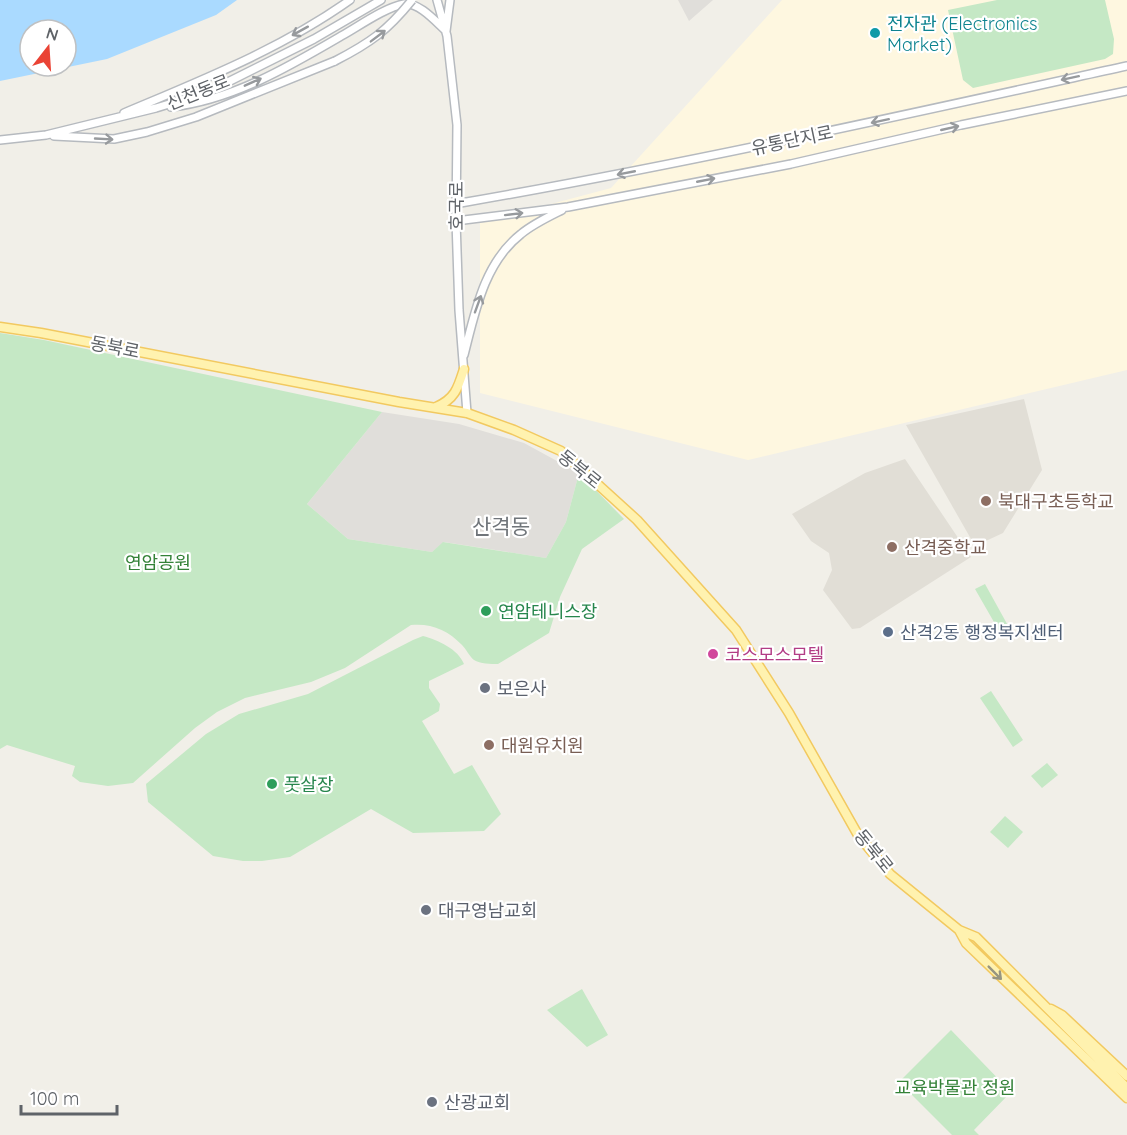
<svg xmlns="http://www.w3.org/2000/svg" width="1127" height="1135" font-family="Quicksand,'Noto Sans KR',sans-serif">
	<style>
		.commercial { fill: #fef7e0 }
		.industrial { fill: #e0deda }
		.education { fill: #e1ded6 }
		.green { fill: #c5e8c5 }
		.water { fill: #aadaff; fill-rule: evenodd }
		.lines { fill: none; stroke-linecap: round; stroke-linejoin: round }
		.secondary-casing { stroke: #b6babf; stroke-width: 10 }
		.primary-casing { stroke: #f2c960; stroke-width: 11 }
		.secondary { stroke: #fff; stroke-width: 7 }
		.primary { stroke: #fff2af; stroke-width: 8 }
		.secondary-bridge-casing { stroke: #b6babf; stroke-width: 10; stroke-linecap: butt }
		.secondary-bridge { stroke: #fff; stroke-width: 7 }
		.oneway { stroke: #979a9d }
		.oneway2 { stroke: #979581 }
		.culture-dot { fill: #0f9aa8; stroke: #fff; stroke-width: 2 }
		.education-dot { fill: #8d6e63; stroke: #fff; stroke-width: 2 }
		.leisure-dot { fill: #2e9e5b; stroke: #fff; stroke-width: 2 }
		.service-dot { fill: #5c6f8a; stroke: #fff; stroke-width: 2 }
		.hotel-dot { fill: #d1479c; stroke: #fff; stroke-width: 2 }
		.worship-dot { fill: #6b7280; stroke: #fff; stroke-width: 2 }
		.labels { text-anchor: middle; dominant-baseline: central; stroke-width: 4.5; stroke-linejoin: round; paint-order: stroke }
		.culture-label { font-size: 18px; fill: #0d838f; stroke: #fff; text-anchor: start }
		.street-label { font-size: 18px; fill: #5f6368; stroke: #fff }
		.education-label { font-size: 18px; fill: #785e54; stroke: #fff; text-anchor: start }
		.park-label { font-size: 18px; fill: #348238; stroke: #fff }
		.leisure-label { font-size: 18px; fill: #27864d; stroke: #fff; text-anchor: start }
		.service-label { font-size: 18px; fill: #4e5e75; stroke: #fff; text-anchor: start }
		.hotel-label { font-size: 18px; fill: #b23c85; stroke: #fff; text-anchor: start }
		.worship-label { font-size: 18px; fill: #5b616d; stroke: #fff; text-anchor: start }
		.quarter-label { font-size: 21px; fill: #70757a; stroke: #fff }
	</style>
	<rect width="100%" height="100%" fill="#f1efe8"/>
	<!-- commercial -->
	<path class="commercial" d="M782,0H1127V370L748,460L480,393V223L611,188Z"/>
	<!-- industrial -->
	<path class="industrial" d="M678,0H713L689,21Z
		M382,412L459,424L524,443L579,473L566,522L546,558L444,542L432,552L348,539L307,504Z"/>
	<!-- education -->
	<path class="education" d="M1024,399L1042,470L1003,533L975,546L906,425Z
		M905,459L971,557L860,628L852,629L823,590L832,570L829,553L811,541L792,514L865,473Z"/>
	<!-- green -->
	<path class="green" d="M997,0H1105L1114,39L1113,54L1105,59L973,88L963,80L948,10Z
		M0,333L44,340L382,412L307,504L348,539L432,552L443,542L546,558L566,522L579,473L624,519L582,549L560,597L549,633L498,664C491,664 480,664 474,660C470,657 466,649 462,645C448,630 431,623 411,625L345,668L311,682L245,698L217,712L195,728L133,783L108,786L80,782L72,776L75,766L7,745L0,749Z
		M985,584L1011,631L1002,636L975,589Z
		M423,636C438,640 458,649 464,664L429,681V688L440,704L439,711L422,721L454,774L472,765L501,814L484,831L413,833L371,809L290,857L262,861H243L213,856L148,802L146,784L206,734L239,714L308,694L413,640Z
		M991,691L1023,740L1013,747L980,698Z
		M1047,763L1058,775L1042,788L1031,776Z
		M1005,816L1023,832L1008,848L990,832Z
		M582,989L608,1035L587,1047L547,1010Z
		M951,1030L1011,1092L974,1130L979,1135H952L899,1082Z"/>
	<!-- water -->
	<path class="water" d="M0,0H237L216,15L107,59L0,81ZM30,30H66V66H30Z"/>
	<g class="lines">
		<!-- secondary casing -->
		<g class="secondary-casing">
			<path id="secondary" d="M437,0L447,36L457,125L456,221L459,310L467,413
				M171,107C233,100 290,66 343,35C359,26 386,7 404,4C419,2 436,22 446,31L450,0
				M124,113C202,80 281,49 350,0
				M54,136L114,139L147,132L196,117L335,61
				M0,140L46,135L156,108L208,92L314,39L381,0
				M455,204C681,165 904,115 1127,66
				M456,221L568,207L791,164L961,125L1127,91
				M464,355C475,312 484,263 521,234C533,224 548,217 562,210"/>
		</g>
		<!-- primary casing -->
		<g class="primary-casing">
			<path id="primary" d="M0,327L41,333L399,402L467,413L514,430L561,451L637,520L736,630L789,713L858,835L890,874L959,930L976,937L1127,1088
				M436,407C455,399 458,388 464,369
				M959,930L966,943L1127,1098
				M1051,1009L1062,1015L1127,1076"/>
		</g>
		<!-- secondary -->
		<use href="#secondary" class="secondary"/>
		<!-- primary -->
		<use href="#primary" class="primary"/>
		<!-- secondary-bridge casing -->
		<g class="secondary-bridge-casing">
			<path id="secondary-bridge" d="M335,61C370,43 387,31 412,0"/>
		</g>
		<!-- secondary-bridge -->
		<use href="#secondary-bridge" class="secondary-bridge"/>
	</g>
	<!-- one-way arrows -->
	<defs><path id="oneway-shaft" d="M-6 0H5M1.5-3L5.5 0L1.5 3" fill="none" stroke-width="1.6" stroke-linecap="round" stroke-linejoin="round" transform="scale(1.5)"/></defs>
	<g class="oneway">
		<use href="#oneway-shaft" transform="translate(300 31) rotate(151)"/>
		<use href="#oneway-shaft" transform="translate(378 36) rotate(-37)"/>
		<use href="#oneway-shaft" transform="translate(1070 78) rotate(168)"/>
		<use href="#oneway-shaft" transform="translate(253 82) rotate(-24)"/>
		<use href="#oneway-shaft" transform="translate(880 121) rotate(168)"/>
		<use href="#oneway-shaft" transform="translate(950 128) rotate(-13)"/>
		<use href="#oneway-shaft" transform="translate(104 139) rotate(3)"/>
		<use href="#oneway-shaft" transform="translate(626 173) rotate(169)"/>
		<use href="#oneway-shaft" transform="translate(706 180) rotate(-11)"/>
		<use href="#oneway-shaft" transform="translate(514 214) rotate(-7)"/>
		<use href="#oneway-shaft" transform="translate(478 304) rotate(-70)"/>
	</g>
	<use class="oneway2" href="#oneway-shaft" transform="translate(995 973) rotate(45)"/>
	<!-- markers -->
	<circle class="culture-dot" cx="875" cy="33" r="6"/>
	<g class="education-dot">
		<circle cx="986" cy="501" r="6"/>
		<circle cx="892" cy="547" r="6"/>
		<circle cx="489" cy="745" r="6"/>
	</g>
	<g class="leisure-dot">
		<circle cx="486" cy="611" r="6"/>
		<circle cx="272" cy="784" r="6"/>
	</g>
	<circle class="service-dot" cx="888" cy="632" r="6"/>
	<circle class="hotel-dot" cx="713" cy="654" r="6"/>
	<g class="worship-dot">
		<circle cx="485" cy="688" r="6"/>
		<circle cx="426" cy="910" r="6"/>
		<circle cx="432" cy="1102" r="6"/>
	</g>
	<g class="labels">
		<!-- culture labels -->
		<g class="culture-label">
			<text x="887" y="23">전자관 (Electronics<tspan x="887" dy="21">Market)</tspan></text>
		</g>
		<!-- street labels -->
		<g class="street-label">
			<text transform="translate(198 92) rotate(-22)">신천동로</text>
			<text transform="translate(792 140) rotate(-12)">유통단지로</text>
			<text transform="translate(456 206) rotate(-90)">호국로</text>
			<text transform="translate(115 347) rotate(11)">동북로</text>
			<text transform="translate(580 469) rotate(39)">동북로</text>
			<text transform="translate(874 851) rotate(51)">동북로</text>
		</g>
		<!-- education labels -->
		<g class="education-label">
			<text x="998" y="501">북대구초등학교</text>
			<text x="904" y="547">산격중학교</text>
			<text x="501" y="745">대원유치원</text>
		</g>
		<!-- park labels -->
		<g class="park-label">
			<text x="158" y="562">연암공원</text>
			<text x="955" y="1087">교육박물관 정원</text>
		</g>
		<!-- leisure labels -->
		<g class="leisure-label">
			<text x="498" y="611">연암테니스장</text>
			<text x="284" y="784">풋살장</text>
		</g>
		<!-- service labels -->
		<g class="service-label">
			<text x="900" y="632">산격2동 행정복지센터</text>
		</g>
		<!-- hotel labels -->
		<g class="hotel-label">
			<text x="725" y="654">코스모스모텔</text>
		</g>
		<!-- worship labels -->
		<g class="worship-label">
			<text x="497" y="688">보은사</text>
			<text x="438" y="910">대구영남교회</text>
			<text x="444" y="1102">산광교회</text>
		</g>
		<!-- quarter labels -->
		<g class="quarter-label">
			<text x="501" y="526">산격동</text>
		</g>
	</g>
	<!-- north arrow -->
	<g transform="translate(48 48) rotate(17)"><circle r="28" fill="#ffffff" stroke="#bfc1c3" stroke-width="1.5"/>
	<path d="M0-4.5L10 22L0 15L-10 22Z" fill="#ea4335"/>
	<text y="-9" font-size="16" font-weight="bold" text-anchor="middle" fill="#5f6368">N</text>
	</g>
	<!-- scale -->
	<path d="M21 1105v9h96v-9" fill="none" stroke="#5f6368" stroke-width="3"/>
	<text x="30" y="1105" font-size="18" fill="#5f6368" stroke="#ffffff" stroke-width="4.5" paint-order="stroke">100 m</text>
</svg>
